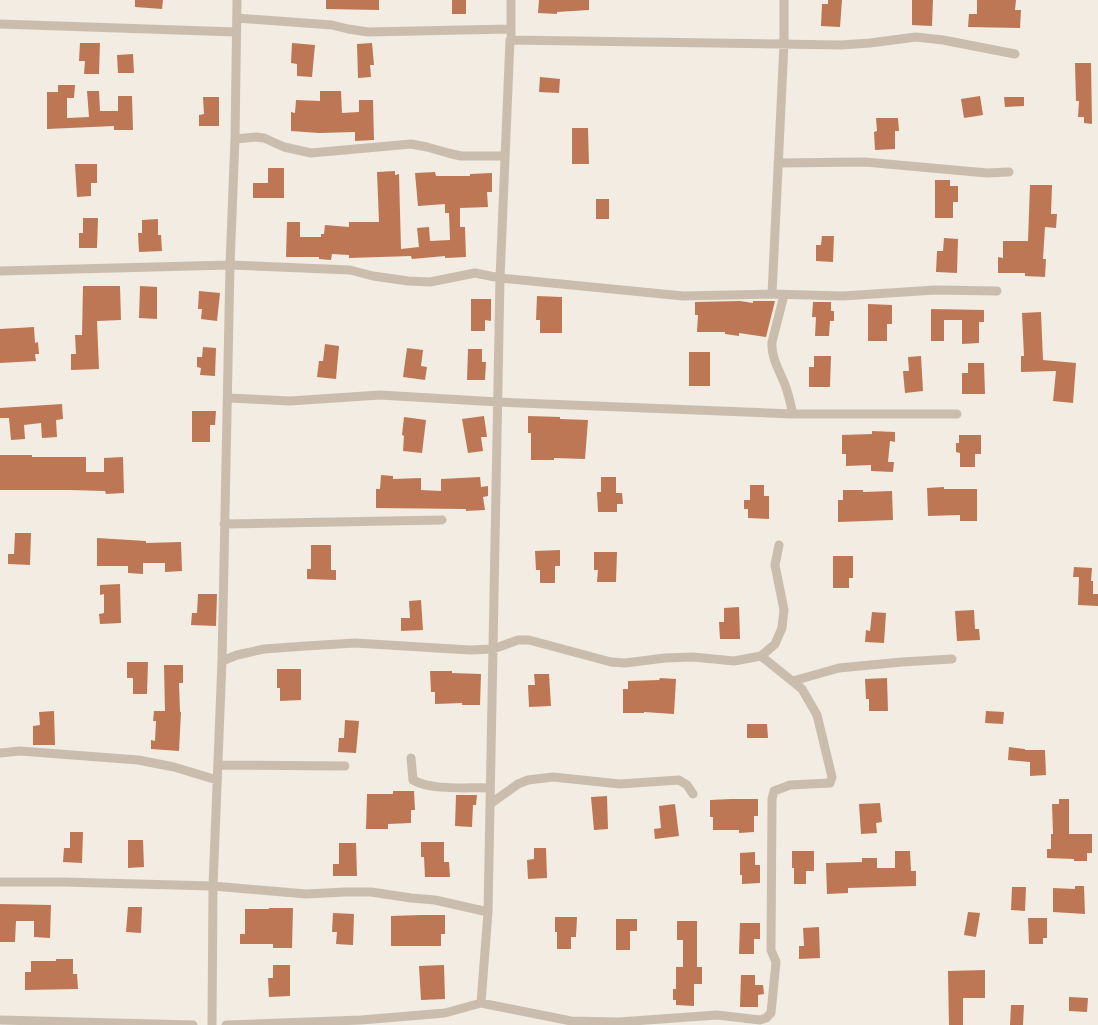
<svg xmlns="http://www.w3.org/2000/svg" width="1098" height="1025" font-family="'Exo 2',sans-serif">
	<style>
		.building { fill: #be7754 }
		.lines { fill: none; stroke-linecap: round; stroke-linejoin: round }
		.minor { stroke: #cabdae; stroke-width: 9 }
	</style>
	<rect width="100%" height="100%" fill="#f2ece2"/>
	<!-- building -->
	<path class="building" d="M135,0H163L162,9L135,7Z
		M326,0H379V10L326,9Z
		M452,0H466V14H452Z
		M539,0H589V10L557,12V14L538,13Z
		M828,0H842L840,27L821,26L822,4H828Z
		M912,0H933L932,26L912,25Z
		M977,0H1016L1015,10H1021L1020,28L968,27L969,14H977Z
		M80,43H100L99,74H84L85,61H79Z
		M292,43L315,45L312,77L297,76V64L291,63Z
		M372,43L374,65H370L371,77L358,78L357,44Z
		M133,54L134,73H118L117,55Z
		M1075,63H1091L1092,124L1084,123V117H1078L1079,101H1076Z
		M540,77L560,79L559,93L539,92Z
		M58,85H75L74,98H67V118L89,117L87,91H99L100,111H118V96H132L133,130H114V126L47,129V92H58Z
		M320,91H341L342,113L359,112V100H373L374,140L355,141V132L319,133L291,131V112L295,113L296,100L320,101Z
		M980,96L983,115L964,118L961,99Z
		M203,97H219V126H199V115L204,114Z
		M1004,97H1024V106L1005,107Z
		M876,118H898L899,131H895V149L875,150L874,132L877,131Z
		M572,128H588L589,164H572Z
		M75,164H97V183H91V196L77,197Z
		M268,168H284V198H253V183H268Z
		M395,171V175L399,174L401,249L419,247L417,228L429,227L430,241L450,240L449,213H445V204L418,206L415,173L435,172L436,176H470V174L492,173V192H487L488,207L460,208V227H465L466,257L445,258V256L412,259L411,256L349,258V255L332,254L331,260L319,259V257H286L287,222H300V237H321V234H324L325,225L349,227V222H379L377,172Z
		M935,180H950V186H958V202H953V218H935Z
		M1030,185H1052L1051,214H1057L1056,228L1045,227L1043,259H1046L1045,277L1025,276V273H998V257L1003,258V241H1028Z
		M596,199H609V219H596Z
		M83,218H98L97,248H79V233H83Z
		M158,219V235H161L162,251L139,252L138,233H142V220Z
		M822,236H834L833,262L816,261V245H821Z
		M944,238L958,239L957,273L936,272L937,251H943Z
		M83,286H120L121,320L97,321L99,369L71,370V354H76L75,335H82Z
		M140,286L157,287V319L139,318Z
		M199,291L220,293L217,321L201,319L202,309H198Z
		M537,296L562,297V333H540V320H536Z
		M471,299H491V321L485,320V331H471Z
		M740,301L753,303V301H775L766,337L739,333V336L725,334V332H697L698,315H695V302Z
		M813,302H831V311H834V321H830L829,336H815L816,317H812Z
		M868,304L892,305V324H887V341H868Z
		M931,309L984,310V322H979V343L962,344V320H944V341H931Z
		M1041,312L1043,360L1076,363L1073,403L1053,401L1056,371L1021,372V356H1024L1022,313Z
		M34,327L35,343L38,342L39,354H35L36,361L0,363V329Z
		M325,344L339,346L336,379L317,377L319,361H323Z
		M203,347L216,348L215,376L200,375L201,368L197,367V357H202Z
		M407,348L423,350L421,366L427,367L425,380L403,377Z
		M468,349H482V362H486L485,380H467Z
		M689,352H710V386H689Z
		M814,356H831L830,387H809V367H814Z
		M921,356L923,391L905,393L903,371H909L908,357Z
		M968,363H984L985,394H962V373H968Z
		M62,404L63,419L56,420L57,437L42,438L41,423L24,425L25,439L11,440L9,418H0V408Z
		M192,411H216L215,425H210V442H192Z
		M484,416L487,437H481L483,451L468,453L462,419Z
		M528,416L560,417V419L588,420L585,459L554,458V460H531V433H528Z
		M404,417L426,420L422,453L403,451L404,436L402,435Z
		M872,431L895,432V442L890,441L888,462H894L893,472L871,471V465L846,466V454H842V435L872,434Z
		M959,435H981V454H975V467H960V453L956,452V443H959Z
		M0,455H32V457H86V472H104V458L123,457L124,493L106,494L105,491L70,490H0Z
		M381,475L393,476V479L421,478V490L441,491V479L480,477L481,487L488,486V496L483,497L485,510L466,511V509L376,508V489H380Z
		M601,477H616V493H622L623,504H617V512H598L597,492H601Z
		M750,485H764V496H769V519L748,518V509H744V500H750Z
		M944,487V489H977V521H960V515L928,516L927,488Z
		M843,490H863V492L892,491L893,520L838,522V500H843Z
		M15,533H31L30,565L8,564V554H14Z
		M97,538L146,541V543L181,542L182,571L165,572V563H143V574L128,573V566H97Z
		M311,545H331V570H336V580L307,579V569H311Z
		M560,550V566H555V583H540V570H536L535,551Z
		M594,552H617L616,582H597L598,570H594Z
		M833,556H853V578H849V588H833Z
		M1074,567L1092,568L1091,581H1093V594H1098V606L1078,605L1079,577H1073Z
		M120,584L121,623L100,624L99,614L104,613V594L100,595V585Z
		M198,594H217L216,626L191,625L192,613H197Z
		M421,600L423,630L401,631V618H410L409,601Z
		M739,607L740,639H720L719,622H724V608Z
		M974,610L975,629H979L980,640L957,641L955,611Z
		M872,612L886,613L884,643L865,642L866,630L870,631Z
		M127,662H148L147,694H133V678H127Z
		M164,665H183V683H179L180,712H181L179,751L151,749V740L155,741L156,721H153L154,711H165Z
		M277,669H301V700L280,701V688H277Z
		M430,671H452V673L481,674L480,705H462V703L435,704V692H431Z
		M534,674H549L551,706L529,707L528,685H535Z
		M660,678L676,679L674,714L644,712V713H623V689H628V681L659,680Z
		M887,678L888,711H869V699H866L865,679Z
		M54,711L55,745H33V726L40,725L39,712Z
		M986,711L1004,712L1003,724L985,723Z
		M345,720L359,721L356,753L338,752L339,738H344Z
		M747,724H767L768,738H747Z
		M1009,747L1025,749V750H1045L1046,775L1030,776V762L1008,760Z
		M393,791H414L415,810H411V823L388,824V829H366L367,794H393Z
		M456,795H477L476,805H473L472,827L455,826Z
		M607,796L608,829L594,830L591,797Z
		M731,799H758V816H754V832L739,833V830H713V817H710V800Z
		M1059,799H1069V834H1092V853H1087V861H1074V859L1047,858V849H1051V834H1053L1052,804H1059Z
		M880,803L882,822L876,823L877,833L861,834L859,804Z
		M675,804L679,836L655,839L654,829L661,828L659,806Z
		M70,832H83L82,863L63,862L64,848H70Z
		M128,840H143L144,867L128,868Z
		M421,842H444V862H449L450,877H425L424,857H421Z
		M339,843H356L357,876H333V864H339Z
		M534,848H546L547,878L528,879L527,860L534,859Z
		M792,851H814V871H806V884H794V868H792Z
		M895,851H910L911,871H916V886L848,888V893L827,894L826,863L862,862V858H877V868H895Z
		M755,852V865H760V883L742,884V875H740V853Z
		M1075,886H1084L1085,914L1053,912V888L1075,889Z
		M1012,887H1026L1025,911L1011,910Z
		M0,904L51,905L50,938L34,937V921H16L15,942H0Z
		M128,907H142L141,933L126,932Z
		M269,908H293L292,948H273V944H240V934H245V909H269Z
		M968,912L980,913L976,937L964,935Z
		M333,913L354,914L353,945L336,944L337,932H332Z
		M421,915H445V934H441V946H391V916Z
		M555,917H577L576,937H571V949H557V932H555Z
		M1028,918H1047V938H1043V944H1029Z
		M616,919H637V931H630V950H616Z
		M677,921H697V967H702V984H694V1006L676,1005V1000H673V989H676V967H683V940H677Z
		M740,923H760V939H754V954H739Z
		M819,927L820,958L799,959V946H804L803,928Z
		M56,959H73V974H77L78,989L25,990V972H31V961H56Z
		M273,965H290V996L269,997L268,978H273Z
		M444,965L445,999L421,1000L419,966Z
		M985,970V998H963V1025H949L948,971Z
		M741,975H755V985H763L764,994L758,995V1007H740Z
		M1069,997L1088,998L1087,1012L1069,1011Z
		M1011,1005H1024L1023,1025H1010Z"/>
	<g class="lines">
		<!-- minor -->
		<path class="minor" d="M237,18L332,25L348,29L368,32L511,29
			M0,24L236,32
			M511,34V0
			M235,139L256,137L264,138L284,147L311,153L411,144L427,147L448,153L461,156H505
			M778,163L865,162L987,173L1009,172
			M0,271L230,265L350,270L373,276L408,281L430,282L475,273L500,278L683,296L772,294L843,296L935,290L997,291
			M772,294L784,44V0
			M784,295L772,342C771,356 778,368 783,380C788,390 790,403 793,414
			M228,398L290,401L380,395L498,402L793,414H957
			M224,524L442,520
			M222,661L237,655L264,649L306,646L355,643L470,650L493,649L518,640H529L611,662L625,663L665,658L693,657L734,661L761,656L775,644L782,628L784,610L775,565L779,545
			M793,681L839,668L902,662L952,659
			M0,753L20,751L138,760L174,767L217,780
			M411,758L413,780C432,791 468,787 490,788
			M218,765L345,766
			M490,804L518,784L528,780L553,777L620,784L679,780L687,785L693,794
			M0,882H63L213,886L306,894L345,892H371L411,898L435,900L488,912
			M481,1003L488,912L500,278L510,40L841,45L870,43L916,37L943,40L1015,54
			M0,1020L193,1025
			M212,1025L213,886L222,661L230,265L235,139L237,0
			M226,1025L361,1020L445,1013L481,1003L571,1021L619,1022L717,1015L760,1020L766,1018L771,1013L776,962L771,950L772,799L774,791L790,785L830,783L832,777L817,715L802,689L761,656"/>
	</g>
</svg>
